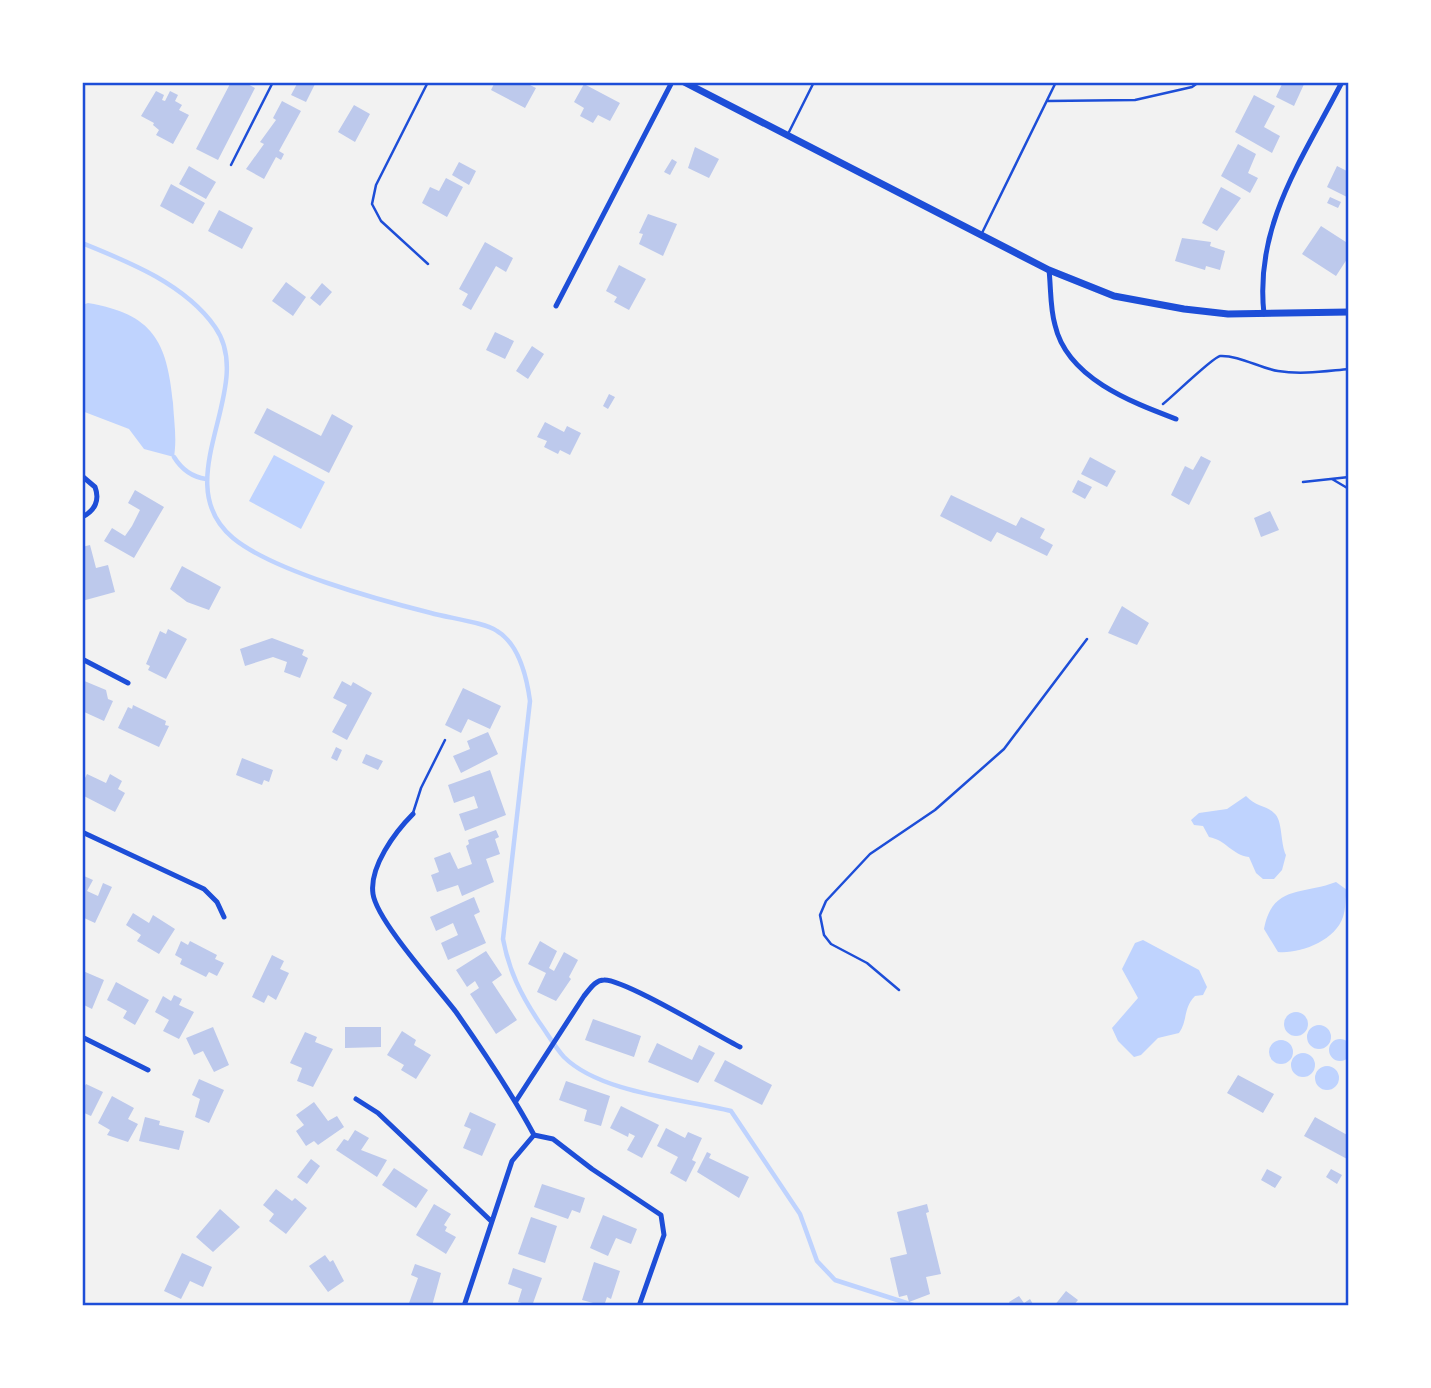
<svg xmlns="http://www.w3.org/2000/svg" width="1431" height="1388" font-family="'Nunito Sans',sans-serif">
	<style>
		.water { fill: #bfd3fe }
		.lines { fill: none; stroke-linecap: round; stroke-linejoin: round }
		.stream { stroke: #bfd3fe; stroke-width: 4.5 }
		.building { fill: #bdc9ec }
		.path { stroke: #1d4ed8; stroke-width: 2.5 }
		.service { stroke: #1d4ed8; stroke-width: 2.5 }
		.minor { stroke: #1d4ed8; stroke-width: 5 }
		.tertiary { stroke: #1d4ed8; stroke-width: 7 }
		.neatline { fill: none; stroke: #1d4ed8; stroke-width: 2.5 }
	</style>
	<rect width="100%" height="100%" fill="#f2f2f2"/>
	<!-- water -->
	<path class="water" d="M88,303C153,314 167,341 173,403C174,422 177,438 174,457L144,449L129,429L82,411V305Z
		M274,455L325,482L301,529L249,501Z
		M1246,796C1256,807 1266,805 1274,813C1283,820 1280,843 1286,855L1282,870L1274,879H1263L1256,873L1249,857C1232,855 1226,840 1209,837L1203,826L1194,825L1191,820L1199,813L1227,809Z
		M1336,882L1347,890C1345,898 1346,909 1343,917C1335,941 1300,954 1278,952L1264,929C1272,885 1302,895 1336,882Z
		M1143,940L1199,970L1207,987L1203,995L1195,996C1183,1008 1188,1020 1179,1033L1158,1038L1141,1055L1134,1057L1118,1041L1112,1028L1138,998L1122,969L1135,943Z
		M1284 1024a12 12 0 1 1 24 0a12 12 0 1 1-24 0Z
		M1307 1037a12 12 0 1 1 24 0a12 12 0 1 1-24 0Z
		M1329 1050a11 11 0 1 1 22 0a11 11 0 1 1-22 0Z
		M1269 1052a12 12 0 1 1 24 0a12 12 0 1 1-24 0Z
		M1291 1065a12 12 0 1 1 24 0a12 12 0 1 1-24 0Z
		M1315 1078a12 12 0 1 1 24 0a12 12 0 1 1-24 0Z"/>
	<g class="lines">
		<!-- stream -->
		<path class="stream" d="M82,243C129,262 185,284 215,327C258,388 165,481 233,538C273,571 379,600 431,613C448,618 484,622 497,631C519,644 527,679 530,701L503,939C509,971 521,995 539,1022C547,1033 555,1047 564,1057C600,1093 683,1099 731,1111L800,1214L817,1261L835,1280L916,1306
			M174,457C182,470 192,477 206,479"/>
	</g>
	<!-- building -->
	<path class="building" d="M231,82H244L255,88L218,160L196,149Z
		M298,82H316L306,102L291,95Z
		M495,82H524L536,88L525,108L491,90Z
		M1283,82H1305L1294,106L1276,97Z
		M584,84L620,103L610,121L598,115L593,123L580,116L584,108L574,102Z
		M156,91L164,95L162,100L165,101L170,91L178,95L175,101L182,105L179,110L189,115L173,144L156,135L159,130L153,125L154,123L141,116Z
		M1254,95L1275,106L1264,127L1280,136L1272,153L1235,132Z
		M282,101L301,111L279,151L284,154L281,160L276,157L264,179L246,169L264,144L260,142L276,120L273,118Z
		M354,105L370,114L355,142L338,132Z
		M1238,144L1256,154L1248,173L1258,178L1250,193L1221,176Z
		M695,147L719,159L709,178L688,168Z
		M672,159L677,162L670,175L664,172Z
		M459,162L476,171L469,185L452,175Z
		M189,166L216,182L206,199L179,184Z
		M1337,166L1349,172V198L1327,187Z
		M446,178L463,187L447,217L422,203L430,187L439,191Z
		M171,184L205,203L193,224L160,206Z
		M1221,187L1241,198L1217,231L1202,223Z
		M1330,197L1341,202L1338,208L1327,203Z
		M219,210L253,228L242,249L208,231Z
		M648,214L677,224L663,256L639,244L643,234L639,233Z
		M1321,226L1349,244V256L1336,276L1302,254Z
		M1182,238L1211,242L1210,246L1225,251L1220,270L1206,266L1205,270L1175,261Z
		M485,242L513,258L506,272L496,266L471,310L462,305L468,294L459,289Z
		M619,265L646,279L629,310L614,302L617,297L606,291Z
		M286,282L306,297L293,316L272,301Z
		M322,283L332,292L320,306L310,298Z
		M495,332L514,341L505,359L486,350Z
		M532,346L544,354L528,379L516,371Z
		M609,394L615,397L608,409L603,406Z
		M267,408L321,436L332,414L353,426L329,473L254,433Z
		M545,422L564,432L567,426L581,433L570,455L560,450L558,454L544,447L547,441L537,437Z
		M1201,456L1211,461L1189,505L1171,495L1185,466L1193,470Z
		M1090,457L1116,471L1107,487L1081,474Z
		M1078,480L1092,487L1085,499L1072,492Z
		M135,490L164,507L134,558L104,541L112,528L125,536L132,526L140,510L128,503Z
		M951,495L1016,526L1021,517L1045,529L1040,538L1053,545L1047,556L997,532L991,542L940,516Z
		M1270,511L1279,530L1261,537L1254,518Z
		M90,545L96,568L108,565L115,592L82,601V547Z
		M182,566L221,587L209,610L187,602L170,589Z
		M1122,606L1149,623L1137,645L1108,633Z
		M168,629L187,639L166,679L148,670L150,666L146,664L160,631L166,634Z
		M272,638L304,650L302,655L308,658L300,678L284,672L287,662L273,657L245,666L240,649Z
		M82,680L106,690L108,699L113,701L104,721L82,711Z
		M342,681L351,686L353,682L372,693L347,740L332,732L347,705L333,698Z
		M463,688L501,706L490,729L468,719L461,733L445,725Z
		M133,705L166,721L165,725L169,726L159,747L118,728L128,707L132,709Z
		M488,732L498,754L461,773L453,756L470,749L467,741Z
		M336,747L342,750L337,761L331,758Z
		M366,754L383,761L378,770L362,763Z
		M242,758L273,770L269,782L264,780L262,785L236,775Z
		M490,770L506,815L465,831L459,814L478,808L474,796L454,803L448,785Z
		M87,774L106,783L110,774L122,781L118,789L125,793L115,812L82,795V784Z
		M496,830L499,837L495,839L500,854L486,859L494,882L462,896L458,885L437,892L431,875L439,872L434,858L450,852L458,869L472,864L466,846L469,844L468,840Z
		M84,876L93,880L87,891L98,896L103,883L112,887L95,923L82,917Z
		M474,897L480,912L474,915L486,943L448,960L441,943L458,935L453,923L436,931L430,917Z
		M133,913L149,923L153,915L175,929L159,954L137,941L141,935L126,925Z
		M181,941L188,945L190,941L217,955L215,959L224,963L217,976L209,972L206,977L180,964L182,959L175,955Z
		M540,941L557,951L549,968L554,971L564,952L578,960L569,977L571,979L556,1001L537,992L546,973L528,964Z
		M486,951L502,975L492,982L517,1020L496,1034L470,994L479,988L475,981L467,987L456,970Z
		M272,955L284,961L280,969L289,973L276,1000L268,995L264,1003L252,997Z
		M83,971L104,980L92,1009L82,1004Z
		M116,982L149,1000L135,1025L123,1018L127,1011L107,1000Z
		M174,995L182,999L179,1005L194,1012L179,1039L163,1031L169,1020L155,1012L163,996L171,1001Z
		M593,1019L641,1036L634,1057L585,1040Z
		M213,1027L229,1065L214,1072L203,1051L194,1055L186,1038Z
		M345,1027H381V1047L345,1048Z
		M402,1031L416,1040L414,1045L431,1055L416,1079L401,1070L404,1065L387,1055Z
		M305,1032L317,1037L315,1042L333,1049L313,1087L297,1081L302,1068L290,1063Z
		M657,1043L692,1060L699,1045L715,1053L698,1083L648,1062Z
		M725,1060L772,1085L762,1105L714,1081Z
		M1238,1075L1274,1094L1263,1113L1227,1093Z
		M199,1079L224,1090L209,1123L195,1117L200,1099L192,1095Z
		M566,1081L610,1096L601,1126L584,1121L587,1110L559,1100Z
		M86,1084L103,1092L91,1116L82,1112V1091Z
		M112,1096L134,1108L128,1119L138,1124L128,1142L107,1135L110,1130L98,1123Z
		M314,1102L328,1121L337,1116L344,1127L318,1145L314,1141L306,1146L296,1131L304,1125L296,1115Z
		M621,1106L659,1125L642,1158L627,1150L635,1136L629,1133L628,1137L610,1128Z
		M470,1112L496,1124L482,1156L463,1148L471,1129L464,1126Z
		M145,1117L160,1121L159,1125L184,1131L179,1150L139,1141Z
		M1315,1117L1349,1136V1160L1304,1136Z
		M666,1128L685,1138L688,1132L702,1138L692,1160L696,1162L686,1182L670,1173L678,1157L657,1146Z
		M355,1130L369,1138L361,1150L387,1160L377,1177L336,1150L344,1139L348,1141Z
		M707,1152L711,1154L709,1158L749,1177L739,1198L697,1172Z
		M311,1159L320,1166L307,1184L297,1177Z
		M394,1168L428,1190L416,1208L382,1185Z
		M1267,1169L1282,1177L1275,1188L1261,1180Z
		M1331,1169L1342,1175L1337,1184L1326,1177Z
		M542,1184L585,1198L580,1213L572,1210L568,1219L534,1207Z
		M276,1189L292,1201L295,1198L307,1208L286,1234L269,1221L274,1214L263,1205Z
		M434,1204L451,1214L444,1225L447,1227L445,1231L456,1237L446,1254L416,1235Z
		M927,1204L929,1212L926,1213L941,1274L926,1277L930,1294L909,1302L907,1295L899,1297L890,1258L907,1254L897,1212Z
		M220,1209L240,1227L213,1252L196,1237Z
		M603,1215L637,1229L631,1244L616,1238L608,1256L590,1248Z
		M531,1217L557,1226L545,1263L518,1254Z
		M182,1253L212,1267L203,1287L190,1281L181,1299L164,1291Z
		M325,1255L330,1262L333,1260L344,1281L328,1292L309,1266Z
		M594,1262L620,1271L611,1299L607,1297L604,1306L582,1300Z
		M415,1264L441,1273L432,1306H408L418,1278L411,1275Z
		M513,1268L542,1278L532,1306L518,1302L522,1289L508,1284Z
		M1066,1291L1078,1300L1073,1306H1054Z
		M1019,1296L1024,1303L1030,1299L1034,1306H1011L1009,1302Z"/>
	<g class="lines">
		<!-- path -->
		<path class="path" d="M1163,404C1172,397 1213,357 1220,356C1238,355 1260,368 1278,371C1302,375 1326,371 1349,369
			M1332,479L1349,489
			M1303,482L1349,477
			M899,990L867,963L831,944L824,935L820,915L826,901L870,854L935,810L1004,749L1087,639"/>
		<!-- service -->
		<path class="service" d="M1048,101L1135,100L1192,87L1199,82
			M789,132L814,82
			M231,165L273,82
			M982,233L1056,82
			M428,264L381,221L372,204L376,185L428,82
			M413,813L421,788L445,740"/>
		<!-- minor -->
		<path class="minor" d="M1049,270C1051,288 1050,308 1055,325C1067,378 1131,402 1176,419
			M556,306L672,82
			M1264,314C1254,225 1303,158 1342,82
			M82,476L95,487C100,500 95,511 82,517
			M82,659L128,683
			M413,814C395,832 369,867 373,894C377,921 437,987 456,1012C484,1052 511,1092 534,1135
			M82,832L204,889L217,902L224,917
			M82,1037L148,1070
			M356,1099L378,1113L490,1220
			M516,1101L584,996C590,989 595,980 604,980C624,979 716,1035 740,1047
			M534,1135L553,1139L592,1169L661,1215L664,1235L639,1306
			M464,1306L512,1161L534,1135"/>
		<!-- tertiary -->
		<path class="tertiary" d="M684,82L1049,270L1114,296L1184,309L1228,314L1349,312"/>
	</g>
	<!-- border -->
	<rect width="1431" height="1388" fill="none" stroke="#ffffff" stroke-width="168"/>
	<rect x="84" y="84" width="1263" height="1220" class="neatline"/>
</svg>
